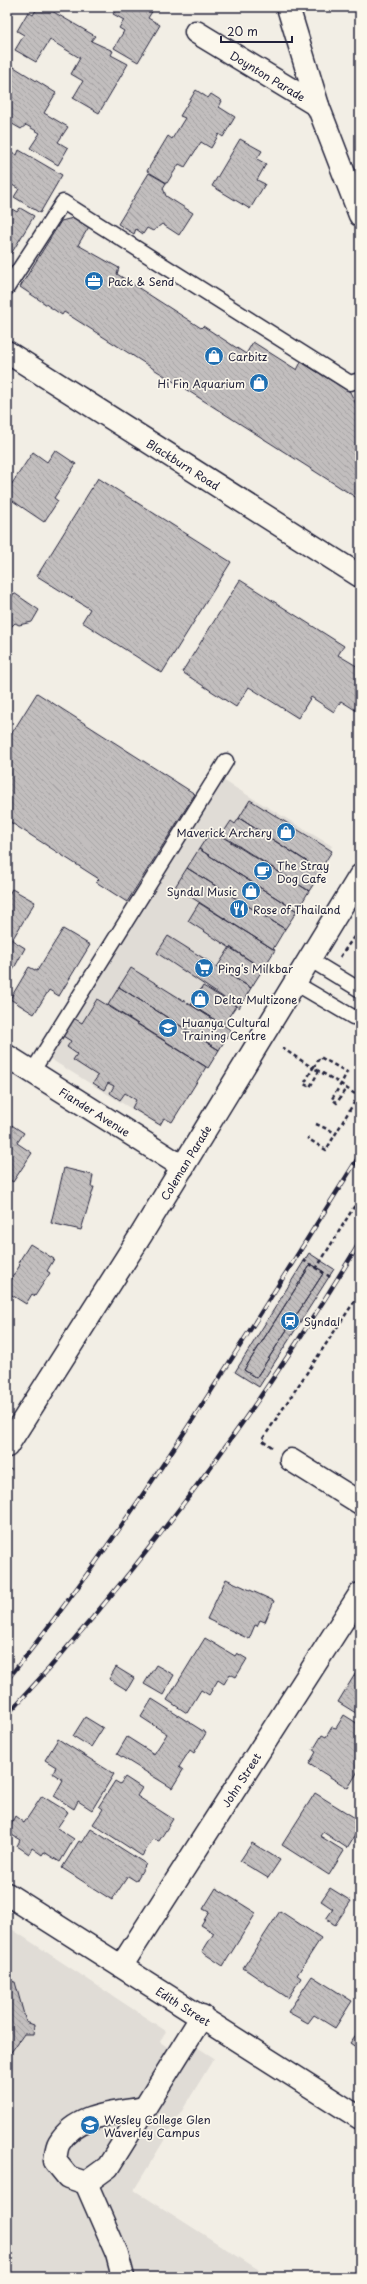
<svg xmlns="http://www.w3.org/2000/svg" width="367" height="2284" font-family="'Playpen Sans',sans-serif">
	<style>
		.built { fill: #e0dcd6 }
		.building { fill: url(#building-back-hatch); stroke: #22223b; fill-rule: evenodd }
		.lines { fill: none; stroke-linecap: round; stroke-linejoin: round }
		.lane-casing { stroke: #22223b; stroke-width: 17 }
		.street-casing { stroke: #22223b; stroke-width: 25 }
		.secondary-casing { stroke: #22223b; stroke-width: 25 }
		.primary-casing { stroke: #22223b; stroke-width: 25 }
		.path { stroke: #22223b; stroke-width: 2.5; stroke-dasharray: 4 3; stroke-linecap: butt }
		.lane { stroke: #fbf7ec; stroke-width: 14 }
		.street { stroke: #fbf7ec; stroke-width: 22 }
		.secondary { stroke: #fbf7ec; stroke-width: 22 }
		.primary { stroke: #fbf7ec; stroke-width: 22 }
		.rail-casing { stroke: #22223b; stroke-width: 4.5 }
		.rail { stroke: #fbf7ec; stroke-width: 3; stroke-dasharray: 9; stroke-linecap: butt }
		.labels { text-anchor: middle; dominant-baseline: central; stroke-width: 3.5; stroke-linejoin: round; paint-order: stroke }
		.street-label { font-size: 11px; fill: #22223b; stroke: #fbf7ec }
		.poi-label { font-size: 11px; fill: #22223b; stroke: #fbf7ec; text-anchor: start }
	</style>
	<defs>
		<pattern id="building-back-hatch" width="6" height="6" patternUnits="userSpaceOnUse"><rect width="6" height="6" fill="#c2bebe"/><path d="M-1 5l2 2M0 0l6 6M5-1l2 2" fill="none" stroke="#a6a3a4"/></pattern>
	</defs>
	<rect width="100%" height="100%" fill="#f2eee5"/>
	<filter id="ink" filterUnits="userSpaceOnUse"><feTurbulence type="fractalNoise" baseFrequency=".025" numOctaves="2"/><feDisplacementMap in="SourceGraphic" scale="8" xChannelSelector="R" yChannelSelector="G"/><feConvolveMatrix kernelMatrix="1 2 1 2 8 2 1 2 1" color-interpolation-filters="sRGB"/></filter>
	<g filter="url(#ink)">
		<!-- built -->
		<path class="built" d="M221,779L332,846L158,1125L47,1057Z
			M7,1926L166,2031L160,2042L178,2054L187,2059L197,2047L214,2058L134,2190L270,2277H7Z"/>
		<!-- building -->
		<path class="building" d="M38,7H45L95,36L91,41L113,51L111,55L128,64L99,113L73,98L83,81L71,74L80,58L50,40L36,62L15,50L24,35L17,31L28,12L33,15Z
			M118,7H155L148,18L160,25L138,62L114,48L124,31L119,28L124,20L113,14Z
			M9,64L56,93L44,113L68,127L58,142L68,148L58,165L30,148L40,133L26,125L21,129L7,121Z
			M196,90L208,98L211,94L222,101L219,107L235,117L223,137L219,134L211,148L201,142L185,167L179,164L167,183L147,171L168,136L172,139L185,118L180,116Z
			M240,139L262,151L257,159L266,164L257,180L265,184L250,209L212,186Z
			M8,150L17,155L19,150L62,175L40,213L14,197L19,189L7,182Z
			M149,173L166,183L163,188L166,196L193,213L179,235L162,224L153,231L147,228L143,234L136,229L134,234L118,224Z
			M7,206L17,212L20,208L34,216L11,254L7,251Z
			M77,217L90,225L78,245L119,268L117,274L201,328L203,326L246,354L253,342L297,370L301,362L350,392L360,412V500L64,312L62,315L20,287L61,221Z
			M55,450L76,464L54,498L58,501L44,522L7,497V491L33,452L47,462Z
			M98,478L231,562L162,673L82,622L90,609L37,576Z
			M240,580L344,646L338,655L360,668L358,676L360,677V713L341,701L334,712L311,697L298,718L249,687L236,707L182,672Z
			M14,593L39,610L32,622L19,625L15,623L11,627L7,625V604Z
			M37,693L195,794L127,902L96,882L99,879L7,820V741Z
			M250,800L332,851L320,870L239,818Z
			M239,818L322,871L309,891L221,836L231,821L235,824Z
			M212,829L309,891L297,911L199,849Z
			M199,849L297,911L285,929L187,868Z
			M187,868L285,929L273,949L175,887Z
			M12,889L35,902L12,940L25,948L13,970L7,966V897Z
			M199,903L275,950L263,969L188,921Z
			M63,929L90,945L59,996L49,990L34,1014L10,999L29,967L37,971Z
			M168,936L251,988L239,1008L157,953Z
			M230,947L263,969L251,988L217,967Z
			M131,968L231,1030L219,1050L119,987Z
			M203,986L236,1006L223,1025L191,1005Z
			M119,987L219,1050L208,1068L108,1005Z
			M97,999L206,1067L172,1122L164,1118L160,1125L132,1108L136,1100L125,1093L120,1100L110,1093L114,1086L108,1083L104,1090L93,1083L98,1076L73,1060L77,1054L67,1047L71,1041L58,1033L70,1016L82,1023Z
			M7,1122L24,1133L17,1143L32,1153L13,1182L7,1178Z
			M64,1168L93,1175L91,1187H94L81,1230L51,1223Z
			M30,1244L54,1259L47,1271L50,1273L35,1296L32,1294L26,1304L7,1292V1286L20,1265L18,1263Z
			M309,1253L334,1269L259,1387L235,1372ZM311,1264L324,1272L256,1378L244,1370Z
			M311,1264L324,1272L256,1378L244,1370Z
			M226,1579L274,1601L265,1622L260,1620L257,1626L255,1625L249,1639L207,1619Z
			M205,1638L235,1656L237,1653L247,1659L236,1677L230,1674L224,1684L218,1680L209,1695L201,1690L187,1713L167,1700Z
			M156,1665L174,1675L163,1695L144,1684Z
			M360,1666V1714L359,1715L338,1702Z
			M116,1667L134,1678L127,1690L109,1679Z
			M152,1699L206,1733L194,1753L190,1750L179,1767L183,1770L172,1788L117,1754L127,1737L154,1754L167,1734L141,1717Z
			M344,1715L360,1725V1768L348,1788L309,1764L316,1752L313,1750L322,1735L326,1737L332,1727L336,1728Z
			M85,1717L103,1728L91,1747L73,1736Z
			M58,1739L114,1774L92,1810L78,1801L74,1809L54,1796L63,1780L52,1773L56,1767L45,1760Z
			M125,1777L142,1788L137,1796L173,1819L159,1841L153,1839L142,1856L93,1824L103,1809L99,1806L115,1781L120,1784Z
			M315,1793L360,1821V1827L347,1848L323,1832L320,1836L344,1851L329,1875L282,1845Z
			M42,1796L68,1812L57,1828L74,1839L60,1862L44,1852L42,1855L32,1848L29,1854L17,1846L20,1840L7,1832L15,1816L24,1823Z
			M91,1829L146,1864L136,1881L128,1876L112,1900L62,1868L79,1841L82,1843Z
			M252,1843L280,1860L268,1878L240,1861Z
			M216,1888L256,1913L223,1966L202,1952L214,1933L201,1925L209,1912L203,1909Z
			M330,1888L351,1901L335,1925L326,1919L333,1909L321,1901Z
			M280,1911L321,1938L297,1975L301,1978L288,1998L243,1968Z
			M7,1971L10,1981L15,1982L26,2022L34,2025L33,2034H24L7,2058Z
			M312,1976L352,2001L335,2028L314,2015L308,2023L288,2012Z
			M360,2029V2058L356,2055L360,2050L350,2043Z"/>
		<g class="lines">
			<!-- lane casing -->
			<g class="lane-casing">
				<path id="lane" d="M7,288L63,202L350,383L360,380
					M309,959L360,990
					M295,983L353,1017L360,1016
					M32,1072L226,761"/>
			</g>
			<!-- street casing -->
			<g class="street-casing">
				<g id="street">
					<path d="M288,7L318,106L360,215"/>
					<path id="s1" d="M196,32L318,106"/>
					<path id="s2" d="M7,1056L183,1167"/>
					<path d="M291,1460L360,1503"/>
					<path id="s3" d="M7,1894L360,2118"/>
					<path id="s4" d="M122,1965L360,1594"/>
					<path d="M86,2183L108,2167L202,2016"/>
					<path d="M123,2277L117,2254L86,2183L68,2177L55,2161C56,2156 56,2148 59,2143C76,2114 115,2113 145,2108"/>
				</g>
			</g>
			<!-- secondary casing -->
			<g class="secondary-casing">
				<g id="secondary">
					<path id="s5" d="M7,1446L141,1235L360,876"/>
				</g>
			</g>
			<!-- primary casing -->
			<g class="primary-casing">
				<g id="primary">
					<path id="s6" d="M7,352L360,576"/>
				</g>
			</g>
			<!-- path -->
			<path class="path" d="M340,957L360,928
				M237,1022L243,1026
				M282,1048L313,1068L304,1084L310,1087L319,1071L341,1084L332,1099L337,1103L346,1088L358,1096L326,1150L307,1138
				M319,1071L313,1068L320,1057L347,1072L341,1084L346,1088
				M316,1124L336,1133
				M303,1260L332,1278
				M316,1269L360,1197
				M272,1447L262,1440L360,1293
				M7,1476L11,1469"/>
			<!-- lane -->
			<use href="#lane" class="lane"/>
			<!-- street -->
			<use href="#street" class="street"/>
			<!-- secondary -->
			<use href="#secondary" class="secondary"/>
			<!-- primary -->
			<use href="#primary" class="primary"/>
			<!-- rail casing -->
			<g class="rail-casing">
				<path id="rail" d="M7,1680C139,1515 247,1334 360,1155
					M7,1715C141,1570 258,1411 360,1242"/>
			</g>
			<!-- rail -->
			<use href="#rail" class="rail"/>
		</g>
	</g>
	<!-- icons -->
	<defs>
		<g id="office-disc" transform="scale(1)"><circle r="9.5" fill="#1f6fb2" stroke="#fbf7ec"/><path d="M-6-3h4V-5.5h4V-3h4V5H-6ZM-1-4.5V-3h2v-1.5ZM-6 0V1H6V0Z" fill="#fff"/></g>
		<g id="shop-disc" transform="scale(1)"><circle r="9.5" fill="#1f6fb2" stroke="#fbf7ec"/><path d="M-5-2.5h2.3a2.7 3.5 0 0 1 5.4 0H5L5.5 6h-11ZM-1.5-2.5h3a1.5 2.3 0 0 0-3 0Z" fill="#fff"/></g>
		<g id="cafe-disc" transform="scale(1)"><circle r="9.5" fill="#1f6fb2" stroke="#fbf7ec"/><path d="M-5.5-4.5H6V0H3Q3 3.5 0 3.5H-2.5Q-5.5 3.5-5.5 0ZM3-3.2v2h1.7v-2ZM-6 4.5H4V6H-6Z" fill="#fff"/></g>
		<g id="restaurant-disc" transform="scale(1)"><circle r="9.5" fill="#1f6fb2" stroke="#fbf7ec"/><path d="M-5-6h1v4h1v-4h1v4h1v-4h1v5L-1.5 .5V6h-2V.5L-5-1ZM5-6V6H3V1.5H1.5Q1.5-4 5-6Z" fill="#fff"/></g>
		<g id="supermarket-disc" transform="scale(1)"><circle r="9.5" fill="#1f6fb2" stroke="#fbf7ec"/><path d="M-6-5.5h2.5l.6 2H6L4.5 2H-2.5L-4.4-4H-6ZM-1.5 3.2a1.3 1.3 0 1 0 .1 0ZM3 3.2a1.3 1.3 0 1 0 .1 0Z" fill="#fff"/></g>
		<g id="university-disc" transform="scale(1)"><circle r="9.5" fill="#1f6fb2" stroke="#fbf7ec"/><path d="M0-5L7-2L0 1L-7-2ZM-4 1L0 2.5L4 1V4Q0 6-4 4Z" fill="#fff"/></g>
		<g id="station-disc" transform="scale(1)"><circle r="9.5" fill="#1f6fb2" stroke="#fbf7ec"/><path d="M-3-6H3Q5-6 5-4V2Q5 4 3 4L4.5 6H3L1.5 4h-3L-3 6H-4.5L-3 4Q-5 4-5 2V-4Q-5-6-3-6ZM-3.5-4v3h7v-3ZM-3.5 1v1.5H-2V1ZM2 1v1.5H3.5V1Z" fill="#fff"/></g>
		<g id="school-disc" transform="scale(1)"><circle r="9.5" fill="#1f6fb2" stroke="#fbf7ec"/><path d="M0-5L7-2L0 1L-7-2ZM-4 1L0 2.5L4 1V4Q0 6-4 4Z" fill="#fff"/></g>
	</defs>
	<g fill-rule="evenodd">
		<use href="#office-disc" x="94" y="281"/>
		<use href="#shop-disc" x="214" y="356"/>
		<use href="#shop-disc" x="259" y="383"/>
		<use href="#shop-disc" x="286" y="832"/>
		<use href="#cafe-disc" x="263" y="871"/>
		<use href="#shop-disc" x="251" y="891"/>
		<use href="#restaurant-disc" x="239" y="909"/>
		<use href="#supermarket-disc" x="204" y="968"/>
		<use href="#shop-disc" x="200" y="999"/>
		<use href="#university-disc" x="168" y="1028"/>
		<use href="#station-disc" x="290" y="1321"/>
		<use href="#school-disc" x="90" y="2125"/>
	</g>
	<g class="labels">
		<!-- street labels -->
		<g class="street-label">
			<text stroke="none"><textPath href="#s1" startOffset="84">Doynton Parade</textPath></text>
			<text stroke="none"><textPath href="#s6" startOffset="209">Blackburn Road</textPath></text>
			<text stroke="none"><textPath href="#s2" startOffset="104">Fiander Avenue</textPath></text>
			<text stroke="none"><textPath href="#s5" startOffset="335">Coleman Parade</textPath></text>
			<text stroke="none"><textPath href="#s4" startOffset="220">John Street</textPath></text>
			<text stroke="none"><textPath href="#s3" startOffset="209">Edith Street</textPath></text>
		</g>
		<!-- poi labels -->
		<g class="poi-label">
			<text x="108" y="281">Pack &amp; Send</text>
			<text x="228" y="356">Carbitz</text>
			<text x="245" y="383" text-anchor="end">Hi Fin Aquarium</text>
			<text x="272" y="832" text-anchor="end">Maverick Archery</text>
			<text x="277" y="865">The Stray<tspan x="277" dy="13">Dog Cafe</tspan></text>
			<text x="237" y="891" text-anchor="end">Syndal Music</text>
			<text x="253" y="909">Rose of Thailand</text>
			<text x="218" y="968">Ping's Milkbar</text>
			<text x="214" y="999">Delta Multizone</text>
			<text x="182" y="1022">Huanya Cultural<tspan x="182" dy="13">Training Centre</tspan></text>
			<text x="304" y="1321">Syndal</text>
			<text x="104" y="2119">Wesley College Glen<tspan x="104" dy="13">Waverley Campus</tspan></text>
		</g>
	</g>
	<!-- margin -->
	<rect width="367" height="2284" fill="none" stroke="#fbf7ec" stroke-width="24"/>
	<rect x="12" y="12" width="343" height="2260" fill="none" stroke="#22223b" stroke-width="1.5" filter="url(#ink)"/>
	<!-- scale -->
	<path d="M221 36v6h71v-6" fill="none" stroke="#22223b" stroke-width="2"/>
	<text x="227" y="36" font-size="12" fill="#22223b" stroke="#fbf7ec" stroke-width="3" paint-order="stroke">20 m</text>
</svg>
